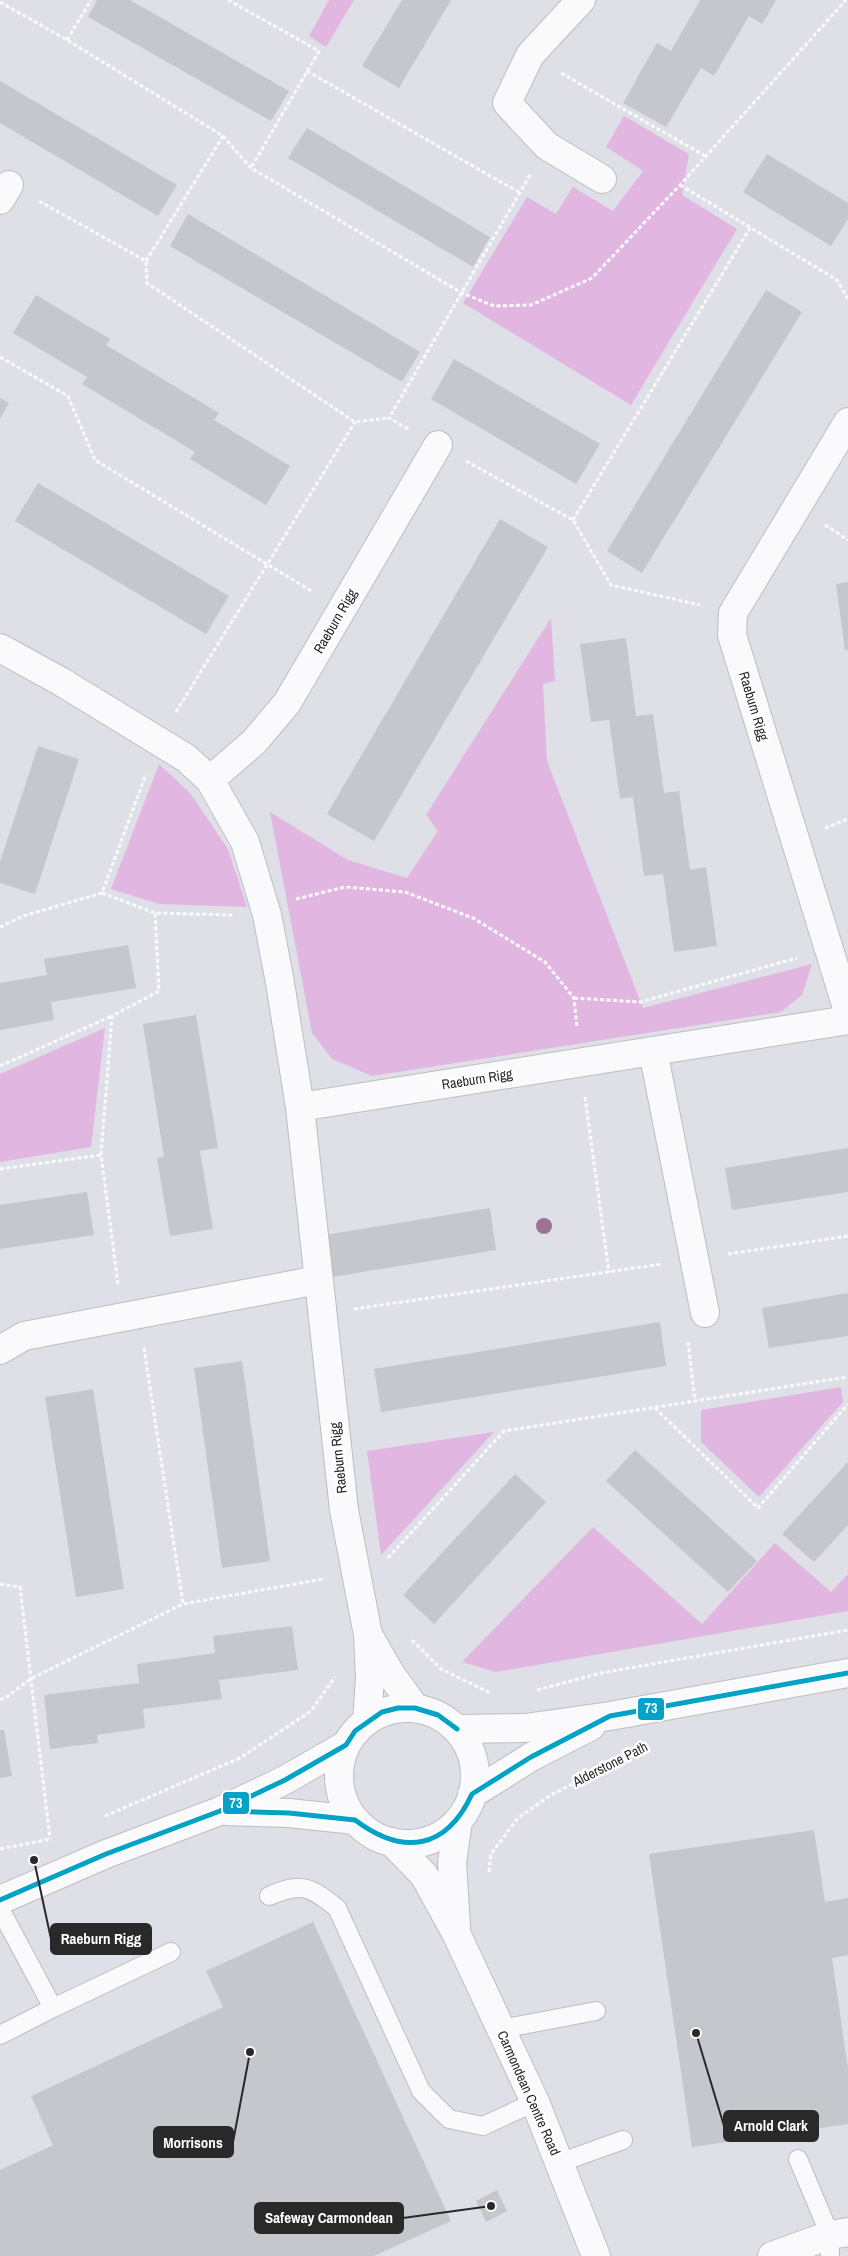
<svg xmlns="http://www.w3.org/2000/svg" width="848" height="2256" font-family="'Archivo Narrow',sans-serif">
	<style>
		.green { fill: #e1b7e1 }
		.building { fill: #c6c6cd }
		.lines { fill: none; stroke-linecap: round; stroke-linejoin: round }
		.service-casing { stroke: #bebebf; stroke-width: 20 }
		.minor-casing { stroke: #bebebf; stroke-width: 30 }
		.tertiary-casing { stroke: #bebebf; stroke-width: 30 }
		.path { stroke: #fafafc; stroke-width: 3; stroke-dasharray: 4 2.5; stroke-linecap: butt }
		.service { stroke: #fafafc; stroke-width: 18 }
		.minor { stroke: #fafafc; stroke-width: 28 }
		.tertiary { stroke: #fafafc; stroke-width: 28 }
		.bus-1-casing { stroke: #fff; stroke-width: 9 }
		.bus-1 { stroke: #02a3c6; stroke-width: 5 }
		.tree { fill: #9c7297 }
		.labels { text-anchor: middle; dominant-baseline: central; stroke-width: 5; stroke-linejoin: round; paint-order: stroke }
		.street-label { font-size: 14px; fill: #292929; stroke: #fff }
		.leader { fill: none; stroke: #292929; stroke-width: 2 }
		.callout-dot { fill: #292929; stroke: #fff; stroke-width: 2 }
		.callout { fill: #292929; stroke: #292929; stroke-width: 2 }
		.callout-label { font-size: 15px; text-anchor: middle; font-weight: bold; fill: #fff }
		.line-badge { stroke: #fff; stroke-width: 2 }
		.badge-label { font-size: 14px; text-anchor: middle; font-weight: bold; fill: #fff }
	</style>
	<rect width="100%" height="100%" fill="#dfdfe8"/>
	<!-- green -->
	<path class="green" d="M329,0H354L326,47L309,36Z
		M624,116L689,154L682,195L737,229L631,405L463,303L527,197L556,214L573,187L613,211L643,171L606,147Z
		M551,618L555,681L543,684L547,761L643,1008L812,964L802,995L781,1012L372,1076L332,1059L312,1033L270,812L348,860L407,878L438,831L426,815Z
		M159,764L190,793L228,849L247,907L160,904L111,889Z
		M105,1028L91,1147L0,1162V1074Z
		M841,1387L843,1402L759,1497L701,1442V1410Z
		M494,1432L381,1555L367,1451Z
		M593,1527L702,1624L775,1543L831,1592L848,1574V1611L496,1672L462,1662Z"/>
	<!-- building -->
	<path class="building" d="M97,0H130L289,91L271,121L88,17Z
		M402,0H451L399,88L362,66Z
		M700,0H776L762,24L749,16L714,76L701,68L666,127L623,103L657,43L671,51Z
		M0,81L177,185L158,216L0,123Z
		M307,128L490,237L473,267L288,158Z
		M767,154L848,203V219L831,246L743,192Z
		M188,214L420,352L402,382L170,246Z
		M766,290L802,312L642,573L607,551Z
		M36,295L110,339L106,345L219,413L214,420L290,466L266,505L190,459L195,452L82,384L87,377L13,333Z
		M454,359L600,444L576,484L431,399Z
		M0,398L9,403L0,419Z
		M38,483L229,596L206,634L15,521Z
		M500,519L548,547L374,841L327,814Z
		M848,582V650H845L836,584Z
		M626,638L636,716L653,714L664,793L679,791L690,870L706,867L717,946L674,952L663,874L644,876L633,797L620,799L609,720L591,722L580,644Z
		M38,746L79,759L35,894L0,883V862Z
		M128,945L136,988L51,1002L54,1020L0,1030V983L47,975L44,959Z
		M196,1015L218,1148L200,1151L213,1229L170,1236L157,1158L164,1157L143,1024Z
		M848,1148V1192L732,1210L725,1168Z
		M87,1192L94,1235L0,1249V1205Z
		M490,1208L496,1250L332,1277L325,1235Z
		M848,1293V1336L769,1348L762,1308Z
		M660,1322L666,1366L381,1412L374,1369Z
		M242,1361L270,1561L222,1568L194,1368Z
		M93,1389L124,1589L76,1597L45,1397Z
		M635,1450L757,1561L728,1592L606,1481Z
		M848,1462V1525L814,1562L782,1534Z
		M515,1474L546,1502L434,1624L403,1595Z
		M292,1626L298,1670L219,1680L222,1699L143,1709L145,1728L97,1735L98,1743L50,1749L44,1695L139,1683L137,1664L215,1653L213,1636Z
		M0,1730H4L12,1776L0,1778Z
		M814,1830L825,1902L848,1898V1955L832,1958L848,2069V2124L692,2147L649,1854Z
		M313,1922L451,2221L374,2256H0V2170L53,2145L31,2096L223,2007L206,1971Z
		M497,2190L507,2211L486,2222L476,2201Z"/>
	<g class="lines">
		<!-- service casing -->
		<g class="service-casing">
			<path id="service" d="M269,1896C302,1882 309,1886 337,1908L421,2091L449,2119L483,2126L535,2102
				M0,1909L53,2008L0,2035
				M53,2008L171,1952
				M501,2029L596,2011
				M798,2159L830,2235V2256
				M559,2163L623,2140"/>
		</g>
		<!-- minor casing -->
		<g class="minor-casing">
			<path id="minor" d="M581,0L530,55L507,103L547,146L602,179
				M0,200L9,185
				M848,422L733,613L732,635L848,1011
				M0,648L60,681L186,758L210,780L245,842L267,915L279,977L300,1107L344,1510L368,1635L370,1678L367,1721
				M210,780L254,742L287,703L438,445
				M653,1051L705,1313
				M300,1107L848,1020
				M0,1350L24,1336L318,1280
				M370,1638L390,1673L415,1708
				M772,2256L830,2235L848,2232"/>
		</g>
		<!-- tertiary casing -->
		<g class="tertiary-casing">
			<path id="tertiary" d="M339 1776a68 68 0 1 1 136 0a68 68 0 1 1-136 0Z
				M457,1729L525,1728L610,1716L848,1673
				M472,1794L531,1757L591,1726
				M225,1811L289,1813L355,1820
				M392,1842L424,1875L456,1933L535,2102L596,2256
				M0,1900L106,1854L220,1811L285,1780L346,1745
				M456,1926L452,1863L458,1821"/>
		</g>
		<!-- path -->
		<path class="path" d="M228,0L319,51L251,168
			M0,2L67,40L223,136L251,168L462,293L494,306L531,305L592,278L680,185L846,0
			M67,40L91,0
			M307,71L520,193
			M561,73L705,156
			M680,185L837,280L848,299
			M39,201L146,261L147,283L355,422L389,418
			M146,261L223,136
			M0,357L68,396L95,460L313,592
			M408,429L389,418L530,175
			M466,461L573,520L611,585L700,605
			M573,520L750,228
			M825,525L848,540
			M176,712L355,422
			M825,828L848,819
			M102,893L155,913L233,915
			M296,899L345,887L405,892L473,918L545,962L574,998L577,1028
			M0,927L23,916L102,893L146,774
			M574,998L640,1002L797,958
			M0,1066L112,1016
			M585,1097L609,1273
			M0,1169L101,1155
			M728,1254L848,1236
			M118,1284L101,1155L112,1016L159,991L155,913
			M354,1309L662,1264
			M688,1342L695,1401
			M144,1348L183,1604
			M655,1408L758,1508L848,1404
			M388,1558L504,1431L848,1377
			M0,1584L20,1587L50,1839
			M412,1640L441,1669L490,1693
			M537,1690L601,1673L848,1630
			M0,1699H4L32,1678L183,1604L323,1579
			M105,1816L240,1758L311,1711L335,1677
			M0,1849L51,1839
			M489,1872L491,1854L518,1818L551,1795L647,1746"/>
		<!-- service -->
		<use href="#service" class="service"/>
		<!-- minor -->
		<use href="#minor" class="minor"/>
		<!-- tertiary -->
		<use href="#tertiary" class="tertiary"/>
		<!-- bus-1 casing -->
		<g class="bus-1-casing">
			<path id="bus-1" d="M472,1794L531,1757L610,1716L848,1673
				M226,1811L289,1813L355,1820
				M355,1820C403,1856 446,1850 472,1794
				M0,1900L106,1854L220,1811L285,1780L346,1745L355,1731L382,1712L398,1708H415L438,1715L457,1729"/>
		</g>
		<!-- bus-1 -->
		<use href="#bus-1" class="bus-1"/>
	</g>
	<!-- trees -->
	<circle class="tree" cx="544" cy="1226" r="8"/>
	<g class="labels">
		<!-- street labels -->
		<g class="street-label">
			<text transform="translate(335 621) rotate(-60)">Raeburn Rigg</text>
			<text transform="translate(754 706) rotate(73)">Raeburn Rigg</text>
			<text transform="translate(477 1079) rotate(-9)">Raeburn Rigg</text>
			<text transform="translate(338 1458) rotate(-96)">Raeburn Rigg</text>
			<text transform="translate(610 1764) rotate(-27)">Alderstone Path</text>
			<text transform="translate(529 2093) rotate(66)">Carmondean Centre Road</text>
		</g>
	</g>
	<!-- callouts -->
	<path class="leader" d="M34 1860L51 1939M696 2033L724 2126M250 2052L233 2142M491 2206L403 2218"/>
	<g class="callout-dot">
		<circle cx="34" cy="1860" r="5"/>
		<circle cx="696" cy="2033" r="5"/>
		<circle cx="250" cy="2052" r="5"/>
		<circle cx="491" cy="2206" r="5"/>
	</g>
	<g class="callout">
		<rect x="51" y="1924" width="100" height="30" rx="5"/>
		<rect x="724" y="2111" width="94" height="30" rx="5"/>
		<rect x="154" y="2127" width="79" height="30" rx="5"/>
		<rect x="255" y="2203" width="148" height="30" rx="5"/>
	</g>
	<g class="callout-label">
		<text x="101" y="1944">Raeburn Rigg</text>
		<text x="771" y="2131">Arnold Clark</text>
		<text x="193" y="2148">Morrisons</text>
		<text x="329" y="2223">Safeway Carmondean</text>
	</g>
	<g class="line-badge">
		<rect x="637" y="1697" width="28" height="24" rx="5" fill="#02a3c6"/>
		<rect x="222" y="1791" width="28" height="24" rx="5" fill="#02a3c6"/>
	</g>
	<g class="badge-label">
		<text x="651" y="1713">73</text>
		<text x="236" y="1808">73</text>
	</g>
</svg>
